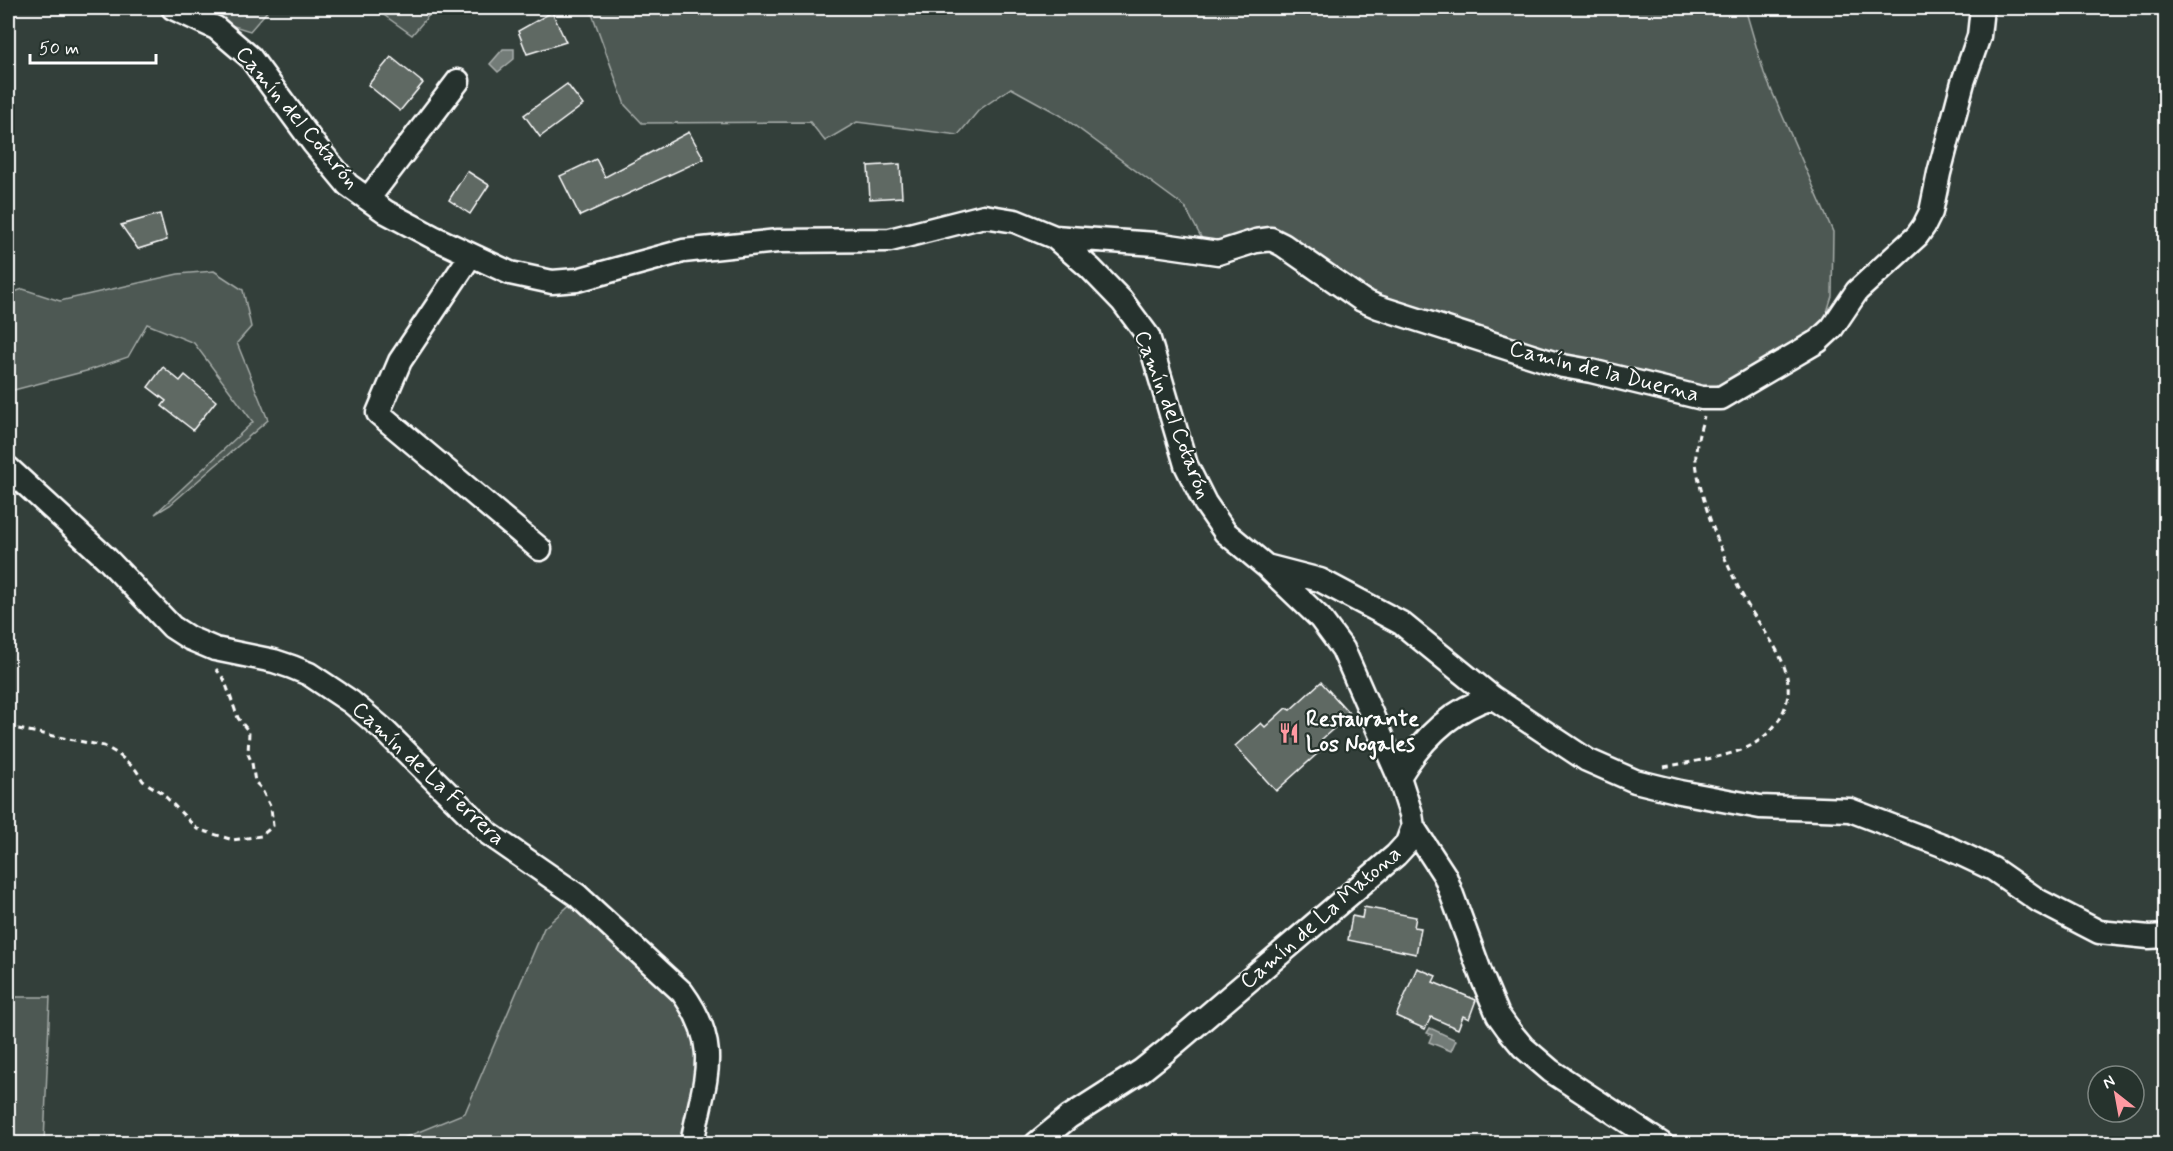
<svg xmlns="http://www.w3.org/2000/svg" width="2173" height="1151" font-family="Mynerve,sans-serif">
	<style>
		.green { fill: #4d5853; stroke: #a6aca9; stroke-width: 1.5 }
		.water { fill: #737b78; stroke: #abb0ae; stroke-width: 1.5 }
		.building { fill: #5f6964; stroke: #fff; stroke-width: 1.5 }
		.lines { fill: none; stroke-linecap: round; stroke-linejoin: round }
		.minor-casing { stroke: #fff; stroke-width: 27 }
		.path { stroke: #fff; stroke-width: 3; stroke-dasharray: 6 4.5; stroke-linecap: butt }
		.minor { stroke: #26332d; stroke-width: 22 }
		.labels { text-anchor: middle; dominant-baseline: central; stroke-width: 4.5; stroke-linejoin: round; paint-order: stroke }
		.street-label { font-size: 22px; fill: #fff; stroke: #26332d }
		.poi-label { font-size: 22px; font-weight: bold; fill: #fff; stroke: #26332d; text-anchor: start }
	</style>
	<rect width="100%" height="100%" fill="#333f3a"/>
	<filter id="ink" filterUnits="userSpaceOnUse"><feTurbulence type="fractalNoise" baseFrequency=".0167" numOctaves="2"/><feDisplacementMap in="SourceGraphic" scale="12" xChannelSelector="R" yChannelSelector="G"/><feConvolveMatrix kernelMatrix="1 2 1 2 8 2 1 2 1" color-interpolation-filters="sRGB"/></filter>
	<g filter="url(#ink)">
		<!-- green -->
		<path class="green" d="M175,8H270L250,31Z
			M374,8H435L412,35Z
			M590,8H1745L1764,73L1833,232L1832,296L1818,341L1702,398L1378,307L1283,245L1209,252L1185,207L1060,115L1011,88L979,110L958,135L857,122L825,141L810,122L642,123L625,105Z
			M214,271L243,290L251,327L237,343L268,420L170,505L155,514L253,422L194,343L147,324L128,357L90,370L14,390L8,389V294L23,289L60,301L178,274Z
			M574,901C597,923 691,1006 697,1030C704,1065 690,1110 683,1143L389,1144L465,1113L544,928Z
			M8,997H50L44,1143H8Z"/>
		<!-- water -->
		<path class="water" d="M503,49H514V59L498,72L490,64Z
			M1430,1028L1456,1040L1451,1051L1429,1042L1432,1035L1427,1033Z"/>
		<!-- building -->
		<path class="building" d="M552,12L566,42L527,54L518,31Z
			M391,57L423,83L400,111L368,85Z
			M567,84L583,105L540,137L524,115Z
			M689,132L704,159L580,216L560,176L596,159L605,177Z
			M900,164L902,197L870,199L868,166Z
			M467,171L489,185L470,214L449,200Z
			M160,214L167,240L138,249L121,225Z
			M163,367L180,381L185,375L216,401L193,430L162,406L166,401L148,387Z
			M1321,682L1350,714L1322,739L1327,745L1276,791L1235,746L1261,723L1265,727L1286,708L1290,710Z
			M1364,907L1416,917L1414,927L1421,928L1416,954L1348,940L1352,916L1362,918Z
			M1417,968L1436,976L1433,982L1476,1000L1469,1019L1463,1016L1458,1029L1431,1017L1425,1029L1396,1016Z"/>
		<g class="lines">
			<!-- minor casing -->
			<g class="minor-casing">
				<path id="minor" d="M173,8L216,28L250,57L314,144L348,185L386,212L433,237L510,273L552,282L577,280L683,251L778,241L890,240L984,216L1015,221L1054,237L1090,268L1122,301L1148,336L1186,465L1205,503L1225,532L1266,566L1320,580L1401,623L1492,697L1587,760L1635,781L1680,792L1760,807L1850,810L1942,845L1993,869L2039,901L2099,932L2149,937L2166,936
					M368,199L458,81
					M1054,237L1156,244L1218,253L1256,241L1271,239L1283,245L1362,300L1378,307L1563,366L1591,371L1702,398H1721L1818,341L1832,328L1857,291L1917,236L1924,226L1931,212L1939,173L1963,82L1979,36L1982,8
					M471,255L400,361L378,413L540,549
					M8,468L107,559L172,627L189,638L215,649L274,661L292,667L309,674L351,702L383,729L489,834L577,895L682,992C724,1049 703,1081 692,1144
					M1399,777C1421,740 1450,710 1492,697
					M1413,827L1445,876L1482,977L1498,1015L1508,1029L1523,1047L1551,1071L1662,1144
					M1036,1144L1069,1117L1141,1071L1166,1051L1396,855L1407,843L1413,827L1411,814L1399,777L1343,649L1320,618L1269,569"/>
			</g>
			<!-- path -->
			<path class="path" d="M8,727L104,746L118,754L136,770L143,781L162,793L197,829L233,840L261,836L273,826L271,808L261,788L255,782L252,763L248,754L249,732L238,718L224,679L216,669
				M1664,767C1688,762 1731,757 1752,745C1776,731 1793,706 1787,677C1782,650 1759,626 1746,602C1727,568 1699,499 1696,461C1695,445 1700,431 1704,416"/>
			<!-- minor -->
			<use href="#minor" class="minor"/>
		</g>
	</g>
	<!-- icons -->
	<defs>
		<g id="restaurant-bare" transform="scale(1.62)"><path d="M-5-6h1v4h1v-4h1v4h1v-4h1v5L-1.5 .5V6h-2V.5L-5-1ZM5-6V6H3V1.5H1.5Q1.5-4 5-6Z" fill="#ff9aa2" stroke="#26332d" stroke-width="2.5" paint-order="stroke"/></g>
	</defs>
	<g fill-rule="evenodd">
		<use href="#restaurant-bare" x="1289" y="733"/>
	</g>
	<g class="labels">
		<!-- street labels -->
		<g class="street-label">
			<text transform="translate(297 118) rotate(50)">Camín del Cotarón</text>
			<text transform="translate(1604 372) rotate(14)">Camín de la Duerna</text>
			<text transform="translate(1172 415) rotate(69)">Camín del Cotarón</text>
			<text transform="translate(428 774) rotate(43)">Camín de La Ferrera</text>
			<text transform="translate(1321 918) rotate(-41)">Camín de La Matona</text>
		</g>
		<!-- poi labels -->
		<g class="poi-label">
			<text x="1306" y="720">Restaurante<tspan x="1306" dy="25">Los Nogales</tspan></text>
		</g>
	</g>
	<!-- margin -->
	<rect width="2173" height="1151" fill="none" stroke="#26332d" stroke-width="30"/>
	<rect x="15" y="15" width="2143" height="1121" fill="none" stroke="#fff" stroke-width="2" filter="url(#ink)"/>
	<!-- north arrow -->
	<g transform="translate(2116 1094) rotate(329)"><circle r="28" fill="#26332d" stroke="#7d8581" stroke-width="1.5"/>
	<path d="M0-4.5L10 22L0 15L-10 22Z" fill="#ff9aa2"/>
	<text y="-9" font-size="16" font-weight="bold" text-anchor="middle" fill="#ffffff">N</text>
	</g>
	<!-- scale -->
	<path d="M30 54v9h126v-9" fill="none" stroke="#ffffff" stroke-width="3"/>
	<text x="39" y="54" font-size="18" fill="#ffffff" stroke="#26332d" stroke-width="4.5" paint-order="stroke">50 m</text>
</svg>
